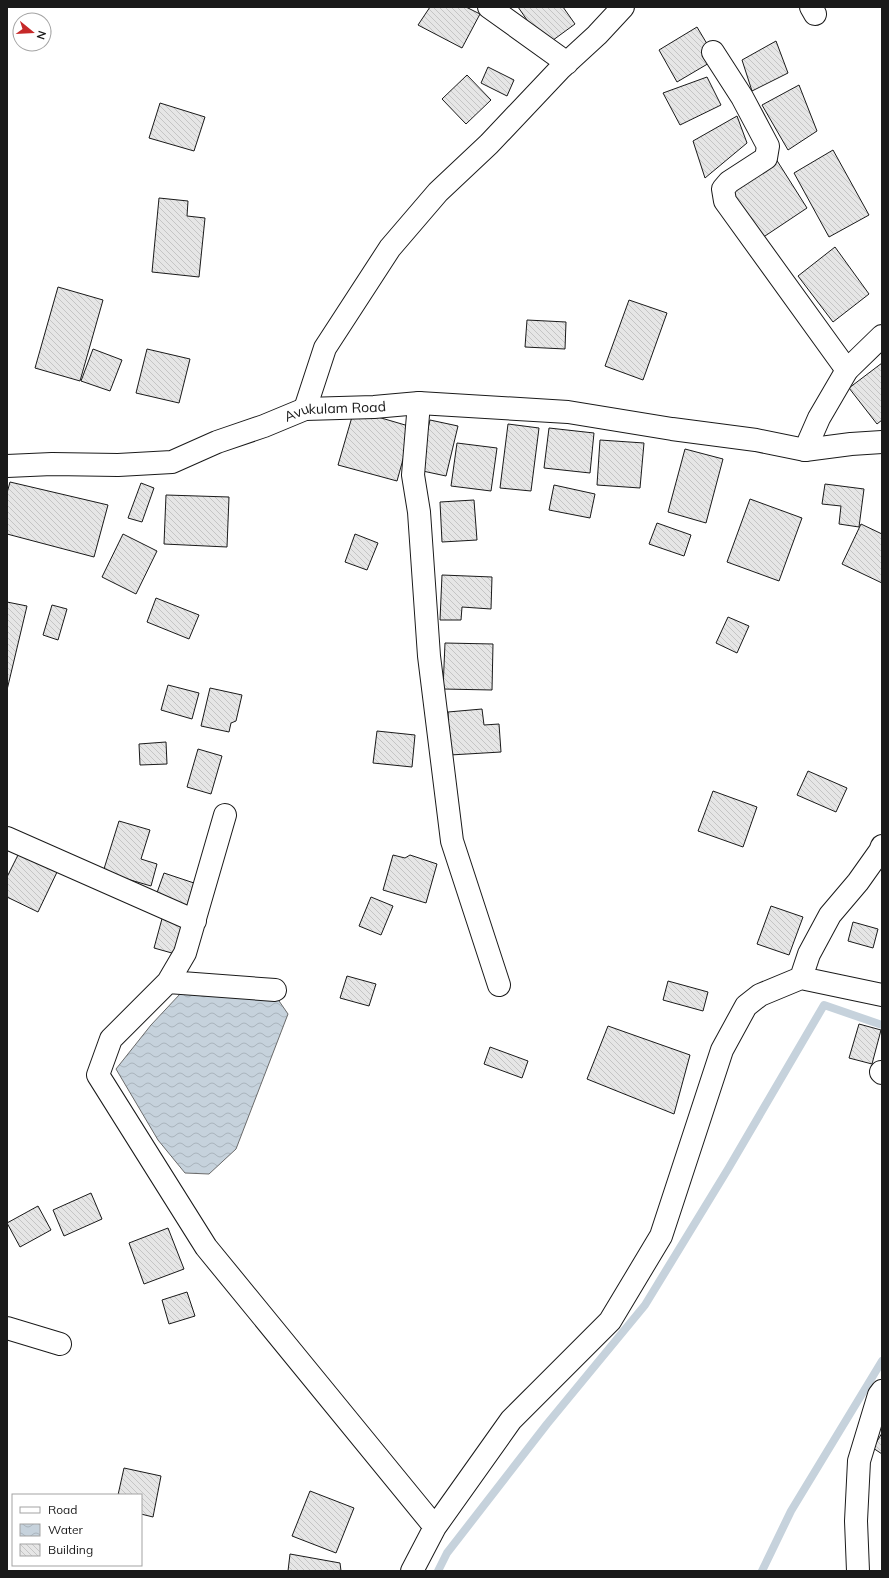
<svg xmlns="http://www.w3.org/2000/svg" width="889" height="1578" font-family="Mulish,sans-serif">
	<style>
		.water { fill: url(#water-waves); stroke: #6a6a6a }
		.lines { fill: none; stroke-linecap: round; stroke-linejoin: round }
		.stream { stroke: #c6d2dc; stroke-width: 8 }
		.building { fill: url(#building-back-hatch); stroke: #1a1a1a }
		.street-casing { stroke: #1a1a1a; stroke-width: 24 }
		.secondary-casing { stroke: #1a1a1a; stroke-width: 24 }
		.street { stroke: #fff; stroke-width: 22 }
		.secondary { stroke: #fff; stroke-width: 22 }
		.labels { text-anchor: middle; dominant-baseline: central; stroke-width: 3; stroke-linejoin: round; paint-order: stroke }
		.street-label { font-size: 14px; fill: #1a1a1a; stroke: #fff }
	</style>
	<defs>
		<pattern id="water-waves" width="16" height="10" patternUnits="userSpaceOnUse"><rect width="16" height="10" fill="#c6d2dc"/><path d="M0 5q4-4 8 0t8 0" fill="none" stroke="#aab4bc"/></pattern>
		<pattern id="building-back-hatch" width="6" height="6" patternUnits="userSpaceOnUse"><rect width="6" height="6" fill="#e6e6e6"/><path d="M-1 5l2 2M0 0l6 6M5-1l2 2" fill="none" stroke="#c5c5c5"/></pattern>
	</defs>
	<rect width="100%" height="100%" fill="#fff"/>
	<!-- water -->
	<path class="water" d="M195,978L277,998L288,1014L236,1149L209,1174L185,1173L158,1140L116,1069L151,1025Z"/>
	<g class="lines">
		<!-- stream -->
		<path class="stream" d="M438,1571L447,1553L547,1424L645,1305L728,1169L824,1005L882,1025
			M762,1571L791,1511L882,1361"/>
	</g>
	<!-- building -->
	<path class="building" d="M430,7H466L480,14L462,48L418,25Z
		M518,7H563L575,24L545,46Z
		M697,27L716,59L677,82L659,50Z
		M776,41L788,73L752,91L742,60Z
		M488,67L514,80L507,96L481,83Z
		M467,75L491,100L466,124L442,99Z
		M707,77L721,105L680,125L663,93Z
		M799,85L817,131L788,150L762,105Z
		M160,103L205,117L194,151L149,138Z
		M737,116L747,143L705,178L693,141Z
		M833,150L869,215L829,237L794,173Z
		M776,159L807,208L762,238L730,190Z
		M159,198L188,201L187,216L205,218L199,277L152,272Z
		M835,247L869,294L833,322L798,276Z
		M58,287L103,300L80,381L35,368Z
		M629,300L667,313L643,380L605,366Z
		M527,320L566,322L565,349L525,347Z
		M93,349L122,360L110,391L81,381Z
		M147,349L190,359L179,403L136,393Z
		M882,363V420L877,424L849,388Z
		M354,410L412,427L397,481L338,465Z
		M430,420L458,426L446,476L418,470Z
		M508,424L539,428L531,491L500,488Z
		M549,428L594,433L590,473L544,468Z
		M600,440L644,443L640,488L597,485Z
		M457,443L497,448L491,491L451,486Z
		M685,449L723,459L706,523L668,512Z
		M10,482L108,505L94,557L7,534V493Z
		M141,483L154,488L142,522L128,518Z
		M825,484L864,489L859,527L839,524L841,506L822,504Z
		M554,485L595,494L590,518L549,510Z
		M166,495L229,497L227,547L164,544Z
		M750,499L802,518L779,581L727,562Z
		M474,500L477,540L442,542L440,502Z
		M657,523L691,535L684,556L649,544Z
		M861,524L882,534V583L842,564Z
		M123,534L157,551L136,594L102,577Z
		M355,534L378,543L367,570L345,562Z
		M442,575L492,577L491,609L462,607L461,620H440Z
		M156,598L199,615L189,639L147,622Z
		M7,602L27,606L7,690Z
		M52,605L67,609L58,640L43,635Z
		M728,617L749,626L737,653L716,643Z
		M445,643L493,644L492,690L443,689Z
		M168,685L199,693L192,719L161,710Z
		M210,688L242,695L236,721L231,723L229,732L201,726Z
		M482,709L484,725L499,724L501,752L450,755L448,712Z
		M377,731L415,735L412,767L373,763Z
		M166,742L167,764L140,765L139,744Z
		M198,749L222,756L211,794L187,787Z
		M808,771L847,788L836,812L797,795Z
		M713,791L757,807L743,847L698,831Z
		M119,821L150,830L141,859L157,864L151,886L103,872Z
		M20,851L58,870L38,912L7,897V877Z
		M393,855L405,858L410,855L437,864L426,903L383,890Z
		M164,873L200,885L191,913L154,901Z
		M371,897L393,906L381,935L359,926Z
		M771,906L803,917L789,955L757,944Z
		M163,915L188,922L179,955L154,948Z
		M853,922L878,929L873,948L848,941Z
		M347,976L376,984L369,1006L340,998Z
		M668,981L708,992L703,1011L663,1000Z
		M859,1024L881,1030L872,1064L849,1058Z
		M608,1026L690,1055L674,1114L587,1079Z
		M490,1047L528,1061L522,1078L484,1064Z
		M91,1193L102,1219L64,1236L53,1210Z
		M38,1206L51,1230L20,1247L7,1223Z
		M168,1228L184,1269L144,1284L129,1243Z
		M187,1292L195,1316L169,1324L162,1300Z
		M882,1433V1454L873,1448Z
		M124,1468L161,1476L153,1517L141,1514V1495H118Z
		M310,1491L354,1508L336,1553L292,1536Z
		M290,1554L340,1563L341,1571H288Z"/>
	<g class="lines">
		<!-- street casing -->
		<g class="street-casing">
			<path id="street" d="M489,7L567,63
				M811,7L815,14
				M713,52L742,97L768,146L766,158L729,182L723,189L725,201L847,370
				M419,403L413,475L419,512L429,656L452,841L499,985
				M305,409L325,348L390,248L438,192L489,144L560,69L597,35L623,7
				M805,450L851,444L882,442
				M225,815L185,953L168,982L111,1039L98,1075L206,1247L435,1527
				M7,838L195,921
				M801,978L809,954L830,915L858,882L880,851L882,846
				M168,982L275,990
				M881,1072L882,1073
				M7,1328L60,1344
				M412,1571L435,1527L511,1420L610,1321L661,1236L722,1050L746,1006L760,995L801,978L882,995
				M858,1571L856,1521L859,1461L879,1395L882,1391"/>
		</g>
		<!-- secondary casing -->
		<g class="secondary-casing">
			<g id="secondary">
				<path id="s1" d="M7,466L52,464L118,465L172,462L217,442L264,426L305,409L374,407L419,403L568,412L672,429L756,440L805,450L819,418L847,370L882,336"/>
			</g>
		</g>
		<!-- street -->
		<use href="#street" class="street"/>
		<!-- secondary -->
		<use href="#secondary" class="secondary"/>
	</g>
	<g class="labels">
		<!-- street labels -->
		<g class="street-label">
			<text stroke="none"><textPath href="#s1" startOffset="338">Avukulam Road</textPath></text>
		</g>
	</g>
	<!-- border -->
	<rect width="889" height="1578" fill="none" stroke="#1a1a1a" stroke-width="16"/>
	<!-- legend -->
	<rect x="12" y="1494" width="130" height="72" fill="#ffffff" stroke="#a3a3a3"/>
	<rect x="20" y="1507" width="20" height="6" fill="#ffffff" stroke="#a3a3a3"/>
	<text x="48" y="1514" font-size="12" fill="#1a1a1a">Road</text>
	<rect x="20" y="1524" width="20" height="12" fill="url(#water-waves)" stroke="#a3a3a3"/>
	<text x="48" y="1534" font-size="12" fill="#1a1a1a">Water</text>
	<rect x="20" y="1544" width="20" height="12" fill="url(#building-back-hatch)" stroke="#a3a3a3"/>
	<text x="48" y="1554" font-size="12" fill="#1a1a1a">Building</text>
	<!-- north arrow -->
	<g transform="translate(32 32) rotate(108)"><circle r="19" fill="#ffffff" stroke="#a3a3a3"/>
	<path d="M0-3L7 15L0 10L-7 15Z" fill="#c62828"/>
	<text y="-6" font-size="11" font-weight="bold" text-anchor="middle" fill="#1a1a1a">N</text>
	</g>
</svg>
